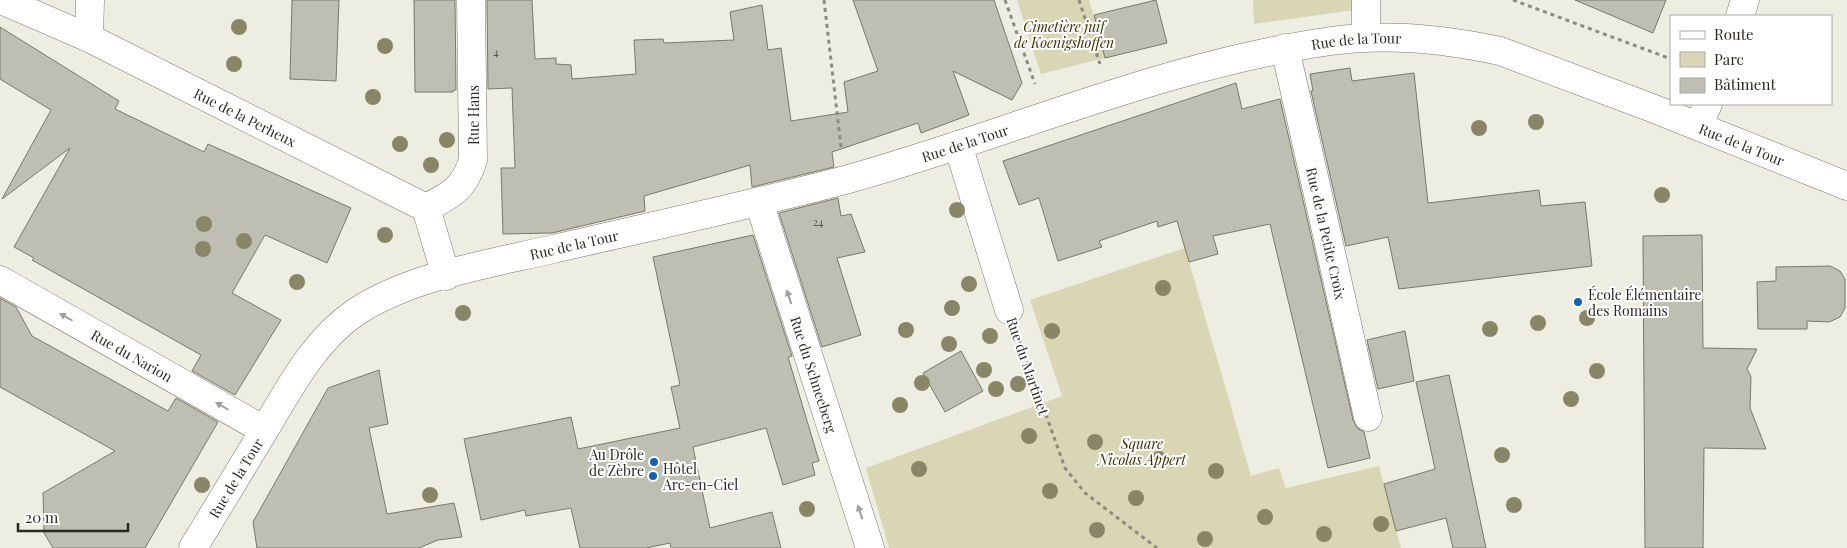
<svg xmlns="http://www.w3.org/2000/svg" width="1847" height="548" font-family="'Playfair Display',serif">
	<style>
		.green { fill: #d8d6b4 }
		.building { fill: #bebeb2; stroke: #79786d }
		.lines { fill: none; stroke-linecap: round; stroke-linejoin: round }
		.minor-casing { stroke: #78786d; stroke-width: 29 }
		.path { stroke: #8c8b83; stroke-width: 3; stroke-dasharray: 4 4; stroke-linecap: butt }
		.minor { stroke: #fff; stroke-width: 28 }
		.tree { fill: #898667 }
		.oneway { fill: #9f9f9d }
		.poi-dot { fill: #1361b0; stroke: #fff; stroke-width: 2 }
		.labels { text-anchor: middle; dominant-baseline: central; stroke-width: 4; stroke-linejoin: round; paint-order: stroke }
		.number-label { font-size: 11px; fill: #4f4e48 }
		.park-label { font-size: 14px; font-style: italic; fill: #363203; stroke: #fff }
		.street-label { font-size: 14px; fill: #2a2925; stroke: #fff }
		.poi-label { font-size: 14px; fill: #2a2925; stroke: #fff; text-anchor: start }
	</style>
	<rect width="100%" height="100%" fill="#eeede1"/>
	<!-- green -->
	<path class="green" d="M1017,0H1089L1105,58L1041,74Z
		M1253,0H1355V10L1254,24Z
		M1185,248L1251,476L1279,468L1286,488L1379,466L1401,548H889L866,468L1062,396L1030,300Z"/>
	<!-- building -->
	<path class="building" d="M292,0H339L336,81L290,79Z
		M414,0H455L456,90H453V92H415Z
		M487,0H532L535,59L556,58V64L571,65L572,79L636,74L634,40L663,39L664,43L734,40L730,12L762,5L768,50L781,48L791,121L848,112L844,82L878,71L853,0H994L1022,83L1012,100L953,71L969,115L921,133L918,123L832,152L834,167L752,187L750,165L644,196L645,211L552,233L503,234L501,168H515L512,88L488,89Z
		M1156,0L1167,43L1105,58L1094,15Z
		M1575,0H1666L1653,33Z
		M0,27L119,101L115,109L204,152L208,144L351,208L327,263L265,235L232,293L281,320L235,395L192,371L201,355L32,260L34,258L14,247L70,148L2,199L51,110L0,79Z
		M1350,68L1352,81L1414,73L1428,203L1539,190L1541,206L1585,202L1592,266L1399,289L1388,237L1346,246L1311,91H1313L1310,74Z
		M1236,83L1242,109L1280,99L1353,420L1357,428L1364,432L1370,458L1328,468L1270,224L1213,236L1218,254L1189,262L1177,221L1158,227L1157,221L1099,241L1102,247L1058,261L1039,198L1019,205L1003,161Z
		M838,198L841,216L851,214L865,252L837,258L861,335L822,347L779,213Z
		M753,235L792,356L788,357L819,461L812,463L815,475L783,485L766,428L693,447L710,528L772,512L781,548H671L670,543L646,548H580L571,508L526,516L525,510L481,520L464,439L571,417L578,449L680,428L671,387L680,385L653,257Z
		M1702,235L1703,348L1757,349L1747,369L1751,377L1750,408L1766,449L1704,448L1703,548H1645L1643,236Z
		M1830,266L1840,271L1845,279V308L1840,317L1829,322L1807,321V329H1758L1757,282L1776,281V267Z
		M0,298L16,307L32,336L168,411L176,398L218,422L145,548H53L44,533L43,493L115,451L0,387Z
		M1405,331L1414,381L1378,389L1367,340Z
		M961,351L983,391L945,412L923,373Z
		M379,370L388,424L369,428L387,514L454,503L462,537L438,540L419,548H257L253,522L328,388Z
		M1449,375L1461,430L1486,548H1453L1446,518L1396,531L1384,484L1435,469L1416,382Z"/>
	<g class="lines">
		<!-- minor casing -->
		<g class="minor-casing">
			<g id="minor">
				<path id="s1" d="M1,0L89,38L426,208L446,276"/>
				<path d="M1740,16L1745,0"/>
				<path d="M1366,36V0"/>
				<path d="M89,38L90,0"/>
				<path id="s2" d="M1285,48L1368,417"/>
				<path d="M1698,126L1708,104"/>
				<path d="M958,145L1009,310"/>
				<path id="s3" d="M759,202L870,548"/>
				<path d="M426,208C451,195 464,189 473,160L471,0"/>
				<path id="s4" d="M0,280L264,430"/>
				<path id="s5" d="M193,548C216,510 239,472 262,434C288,391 313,341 356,312C411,276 489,264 553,249C649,227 746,206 841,181C1005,136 1162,65 1331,41C1388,33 1445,39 1500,51L1652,108L1847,186"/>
			</g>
		</g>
		<!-- path -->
		<path class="path" d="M824,0L841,147
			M1005,0L1035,84
			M1079,0L1100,64
			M1513,0L1671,59
			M1019,339L1065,468L1085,493L1157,548"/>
		<!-- minor -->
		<use href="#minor" class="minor"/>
	</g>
	<!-- trees -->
	<g class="tree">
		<circle cx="239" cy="27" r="8"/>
		<circle cx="385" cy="46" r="8"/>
		<circle cx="234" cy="64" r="8"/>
		<circle cx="373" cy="97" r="8"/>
		<circle cx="1536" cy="122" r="8"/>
		<circle cx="1479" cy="128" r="8"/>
		<circle cx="447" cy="140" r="8"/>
		<circle cx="400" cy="144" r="8"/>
		<circle cx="431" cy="165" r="8"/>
		<circle cx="1662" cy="195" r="8"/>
		<circle cx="957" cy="210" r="8"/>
		<circle cx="204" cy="224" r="8"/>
		<circle cx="385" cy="235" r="8"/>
		<circle cx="244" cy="241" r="8"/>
		<circle cx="203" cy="249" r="8"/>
		<circle cx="297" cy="282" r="8"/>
		<circle cx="969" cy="284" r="8"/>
		<circle cx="1163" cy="288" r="8"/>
		<circle cx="952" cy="308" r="8"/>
		<circle cx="463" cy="313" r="8"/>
		<circle cx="1587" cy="318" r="8"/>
		<circle cx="1538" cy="323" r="8"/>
		<circle cx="1490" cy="329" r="8"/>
		<circle cx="906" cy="330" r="8"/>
		<circle cx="1052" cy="331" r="8"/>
		<circle cx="990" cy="336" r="8"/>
		<circle cx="949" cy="344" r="8"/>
		<circle cx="984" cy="370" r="8"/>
		<circle cx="1597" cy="371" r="8"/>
		<circle cx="922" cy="383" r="8"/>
		<circle cx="1018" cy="384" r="8"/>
		<circle cx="996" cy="389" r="8"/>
		<circle cx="1571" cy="399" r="8"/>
		<circle cx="900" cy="405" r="8"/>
		<circle cx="1029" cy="436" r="8"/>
		<circle cx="1095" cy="442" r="8"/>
		<circle cx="1502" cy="455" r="8"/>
		<circle cx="1159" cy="459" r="8"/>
		<circle cx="919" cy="469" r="8"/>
		<circle cx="1216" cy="471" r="8"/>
		<circle cx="202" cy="485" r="8"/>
		<circle cx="1050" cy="491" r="8"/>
		<circle cx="430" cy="495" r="8"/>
		<circle cx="1136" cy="498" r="8"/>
		<circle cx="1514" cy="505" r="8"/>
		<circle cx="807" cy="509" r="8"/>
		<circle cx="1265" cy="517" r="8"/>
		<circle cx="1381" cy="524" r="8"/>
		<circle cx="1097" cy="530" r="8"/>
		<circle cx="1324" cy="534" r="8"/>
		<circle cx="1205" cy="539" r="8"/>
	</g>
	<!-- one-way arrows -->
	<defs><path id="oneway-solid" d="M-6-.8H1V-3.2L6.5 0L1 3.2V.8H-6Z" transform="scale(1.25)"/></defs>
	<g class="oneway">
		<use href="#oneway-solid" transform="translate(789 297) rotate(-108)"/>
		<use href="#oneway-solid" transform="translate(66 317) rotate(-150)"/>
		<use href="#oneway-solid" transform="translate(222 406) rotate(-150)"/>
		<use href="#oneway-solid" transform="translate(860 512) rotate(-108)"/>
	</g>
	<!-- markers -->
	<g class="poi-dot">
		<circle cx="1578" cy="302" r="5"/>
		<circle cx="654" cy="462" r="5"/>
		<circle cx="653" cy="476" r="5"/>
	</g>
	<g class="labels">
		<!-- number labels -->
		<g class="number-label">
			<text x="496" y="51">4</text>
			<text x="818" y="221">24</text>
		</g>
		<!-- park labels -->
		<g class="park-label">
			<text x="1064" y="26">Cimetière juif<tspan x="1064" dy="16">de Koenigshoffen</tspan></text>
			<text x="1142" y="443">Square<tspan x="1142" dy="16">Nicolas Appert</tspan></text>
		</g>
		<!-- street labels -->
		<g class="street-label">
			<text stroke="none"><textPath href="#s5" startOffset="1328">Rue de la Tour</textPath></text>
			<text transform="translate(473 115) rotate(-90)">Rue Hans</text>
			<text stroke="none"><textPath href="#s1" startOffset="271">Rue de la Perheux</textPath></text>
			<text stroke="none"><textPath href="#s5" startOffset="922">Rue de la Tour</textPath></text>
			<text stroke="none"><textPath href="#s5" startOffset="1732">Rue de la Tour</textPath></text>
			<text stroke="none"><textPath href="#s2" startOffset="190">Rue de la Petite Croix</textPath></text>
			<text stroke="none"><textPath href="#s5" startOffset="518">Rue de la Tour</textPath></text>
			<text stroke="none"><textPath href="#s4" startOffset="152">Rue du Narion</textPath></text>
			<text transform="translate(1028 366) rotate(71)">Rue du Martinet</text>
			<text stroke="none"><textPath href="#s3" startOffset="181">Rue du Schneeberg</textPath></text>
			<text stroke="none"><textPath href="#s5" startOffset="82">Rue de la Tour</textPath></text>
		</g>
		<!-- poi labels -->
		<g class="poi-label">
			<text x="1588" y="294">École Élémentaire<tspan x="1588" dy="16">des Romains</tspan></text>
			<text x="644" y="454" text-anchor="end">Au Drôle<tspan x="644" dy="16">de Zèbre</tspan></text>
			<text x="663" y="468">Hôtel<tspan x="663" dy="16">Arc-en-Ciel</tspan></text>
		</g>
	</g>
	<!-- legend -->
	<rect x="1670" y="15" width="162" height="90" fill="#ffffff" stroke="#aaa9a8"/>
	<rect x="1680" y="31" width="25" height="8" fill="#ffffff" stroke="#aaa9a8"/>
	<text x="1714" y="40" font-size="15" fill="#2a2925">Route</text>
	<rect x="1680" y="52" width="25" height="15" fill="#d8d6b4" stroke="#aaa9a8"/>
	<text x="1714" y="65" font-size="15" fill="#2a2925">Parc</text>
	<rect x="1680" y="78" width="25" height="15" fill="#bebeb2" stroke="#aaa9a8"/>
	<text x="1714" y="90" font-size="15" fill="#2a2925">Bâtiment</text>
	<!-- scale -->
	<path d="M18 523v8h110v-8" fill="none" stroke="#2a2925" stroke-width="2.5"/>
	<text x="25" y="523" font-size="15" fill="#2a2925" stroke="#ffffff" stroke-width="4" paint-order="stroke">20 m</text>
</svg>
